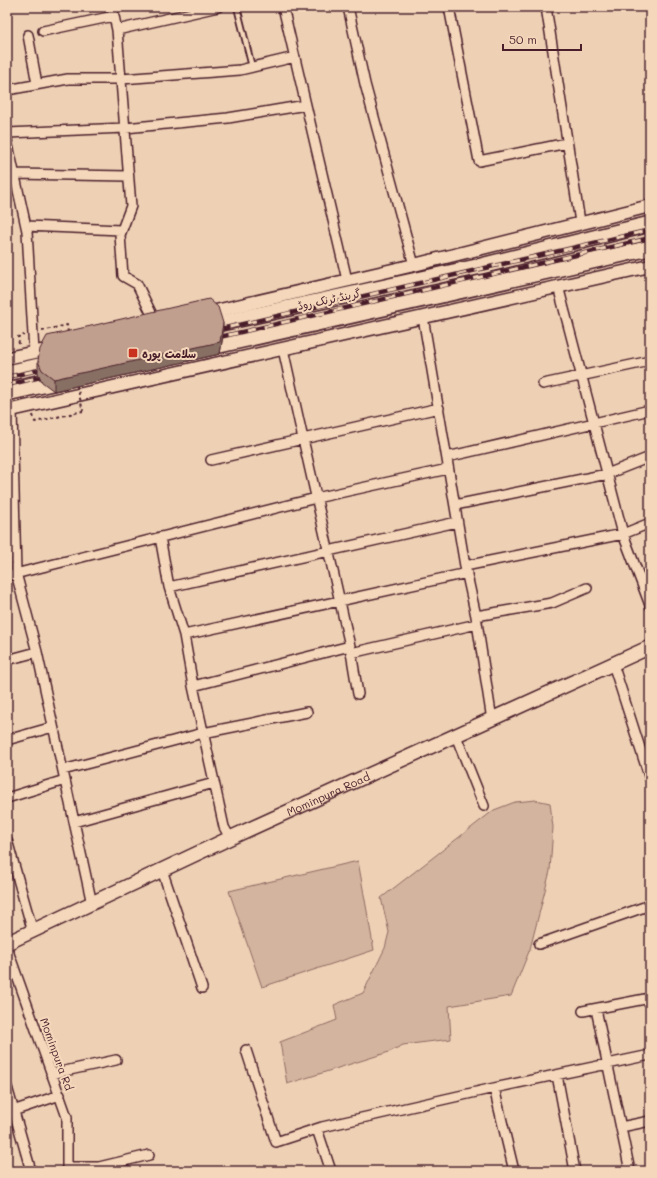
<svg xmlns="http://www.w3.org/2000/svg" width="657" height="1178" font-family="Mali,'Playpen Sans Arabic',sans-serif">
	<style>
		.green { fill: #d3b49e; stroke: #8e6a64 }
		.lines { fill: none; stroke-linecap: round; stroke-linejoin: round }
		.service-casing { stroke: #4a1f2b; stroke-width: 8 }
		.minor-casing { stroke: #4a1f2b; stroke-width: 12 }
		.tertiary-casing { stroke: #4a1f2b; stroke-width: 15 }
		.secondary-casing { stroke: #4a1f2b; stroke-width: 16 }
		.primary-casing { stroke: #4a1f2b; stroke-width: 18 }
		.path { stroke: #4a1f2b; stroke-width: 2; stroke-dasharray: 3 3; stroke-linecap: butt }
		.service { stroke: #f5d8bb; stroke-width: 4.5 }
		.minor { stroke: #f5d8bb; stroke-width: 9 }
		.tertiary { stroke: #f5d8bb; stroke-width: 12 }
		.secondary { stroke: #f5d8bb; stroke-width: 13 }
		.primary { stroke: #f5d8bb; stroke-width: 15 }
		.rail-casing { stroke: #4a1f2b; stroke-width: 4.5 }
		.rail { stroke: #f5d8bb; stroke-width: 3; stroke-dasharray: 9; stroke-linecap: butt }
		.path-bridge { stroke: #4a1f2b; stroke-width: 2; stroke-dasharray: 3 3; stroke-linecap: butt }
		.wall { fill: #a6897a; stroke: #4a1f2b }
		.shaded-wall { fill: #876f63; stroke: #4a1f2b }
		.building { fill: #c19f8e; stroke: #4a1f2b }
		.poi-dot { fill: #c8321e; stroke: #f5d8bb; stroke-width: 1.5 }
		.labels { text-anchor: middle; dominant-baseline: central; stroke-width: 4; stroke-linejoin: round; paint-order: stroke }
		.street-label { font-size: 11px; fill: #4a1f2b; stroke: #f5d8bb }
		.poi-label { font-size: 11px; font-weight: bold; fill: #4a1f2b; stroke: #f5d8bb; text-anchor: start }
	</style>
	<rect width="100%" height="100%" fill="#eed1b5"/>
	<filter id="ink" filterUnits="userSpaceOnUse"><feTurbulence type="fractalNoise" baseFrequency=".025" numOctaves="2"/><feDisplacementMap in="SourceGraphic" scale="8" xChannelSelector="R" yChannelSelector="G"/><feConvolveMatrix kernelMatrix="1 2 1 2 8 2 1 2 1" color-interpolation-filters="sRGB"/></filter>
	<g filter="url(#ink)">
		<!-- green -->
		<path class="green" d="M536,800L550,803L553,827L550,871L530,949L511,996L449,1006L451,1039L403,1045L389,1052L287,1084L280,1042L337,1020L334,1005L363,993L385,948L389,932L381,898L494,810L515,802Z
			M358,861L374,950L262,987L229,891Z"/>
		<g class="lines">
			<!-- service casing -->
			<g class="service-casing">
				<path id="service" d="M237,7L252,67"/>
			</g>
			<!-- minor casing -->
			<g class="minor-casing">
				<path id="minor" d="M112,7L117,30L131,206L120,235L123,276L137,284L156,323
					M283,7L347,280
					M348,7L365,84L414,265
					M449,7L479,161L567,143
					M546,7L580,222
					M117,30L218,7
					M43,31L114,16
					M28,35L37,84
					M7,90L68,79H121L240,70L295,57
					M7,133L125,128L228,118L306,105
					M7,140L27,231L34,352
					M14,174L128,176
					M26,226L121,230
					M558,286L623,534L650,605
					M423,317L465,566L476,616L492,720
					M543,384L650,361
					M12,410L16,573L37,652L92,904
					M447,457L650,410
					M211,460L303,439L283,349
					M455,505L607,474L650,457
					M160,537L169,587L184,635L193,686L224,827L230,838
					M465,566L623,534L650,523
					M7,576L316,498L448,469
					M169,587L457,522
					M476,616L552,603L587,588
					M184,635L467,573
					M351,653L477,624
					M7,660L37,652
					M613,664L650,779
					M193,686L350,646
					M358,694L350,646L303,439L439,408
					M456,736L484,806
					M7,740L53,727
					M63,770L203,733L307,712
					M7,798L65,780
					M74,822L214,783
					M7,840L33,932
					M162,870L202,988
					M539,944L650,905
					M7,948L67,1117V1171
					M596,1009L630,1171
					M583,1011L650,998
					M246,1050L276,1142L322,1127L494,1088L650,1055
					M51,1074L116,1060
					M557,1075L575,1171
					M7,1087L31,1171
					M494,1088L514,1171
					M7,1113L60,1095
					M621,1127L650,1121
					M317,1129L331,1171
					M67,1167H99L149,1155"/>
			</g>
			<!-- tertiary casing -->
			<g class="tertiary-casing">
				<path id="tertiary" d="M203,314L414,265L650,206
					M7,358L55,348
					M7,411L650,266"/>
			</g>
			<!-- secondary casing -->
			<g class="secondary-casing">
				<g id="secondary">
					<path id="s1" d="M7,943L230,838L650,647"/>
				</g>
			</g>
			<!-- primary casing -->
			<g class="primary-casing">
				<path id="primary" d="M203,327L481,266L650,224
					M202,349L650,248
					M7,373L57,362
					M7,393L66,380"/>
			</g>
			<!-- path -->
			<path class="path" d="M42,331L67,325L68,333
				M19,344L18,337L24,335
				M33,415L35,422L83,411"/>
			<!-- service -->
			<use href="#service" class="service"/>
			<!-- minor -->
			<use href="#minor" class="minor"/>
			<!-- tertiary -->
			<use href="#tertiary" class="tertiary"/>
			<!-- secondary -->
			<use href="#secondary" class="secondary"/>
			<!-- primary -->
			<use href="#primary" class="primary"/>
			<!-- rail casing -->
			<g class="rail-casing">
				<path id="rail" d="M212,331L650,230
					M211,339L650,238
					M7,377L48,368
					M7,385L49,375"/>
			</g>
			<!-- rail -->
			<use href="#rail" class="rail"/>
			<!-- path-bridge -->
			<path class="path-bridge" d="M77,386L83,411"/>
		</g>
		<!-- wall -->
		<path class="wall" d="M223,335L220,354L54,391L42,382L38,373V361Z"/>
		<!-- shaded-wall -->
		<path class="shaded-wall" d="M223,323V335L220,354L54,391V379Z"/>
		<!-- building -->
		<path class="building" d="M209,299L218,307L223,323L220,342L54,379L42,370L38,361L40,349L47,336Z"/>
	</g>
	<!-- markers -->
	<rect class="poi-dot" x="128" y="348" width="10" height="10" rx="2"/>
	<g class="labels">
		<!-- street labels -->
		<g class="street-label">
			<text transform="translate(329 299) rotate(-12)">گرینڈ ٹرنک روڈ</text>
			<text stroke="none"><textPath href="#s1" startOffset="354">Mominpura Road</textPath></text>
			<text transform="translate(57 1054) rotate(70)">Mominpura Rd</text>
		</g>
		<!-- poi labels -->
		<g class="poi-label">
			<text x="142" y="353">سلامت پورہ</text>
		</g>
	</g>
	<!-- margin -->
	<rect width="657" height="1178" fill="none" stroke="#f5d8bb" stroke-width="24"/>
	<rect x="12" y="12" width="633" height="1154" fill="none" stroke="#4a1f2b" stroke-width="1.5" filter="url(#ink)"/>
	<!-- scale -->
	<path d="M503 44v6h78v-6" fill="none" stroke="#4a1f2b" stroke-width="2"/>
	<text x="509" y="44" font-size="12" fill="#4a1f2b" stroke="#f5d8bb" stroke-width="3" paint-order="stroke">50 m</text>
</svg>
